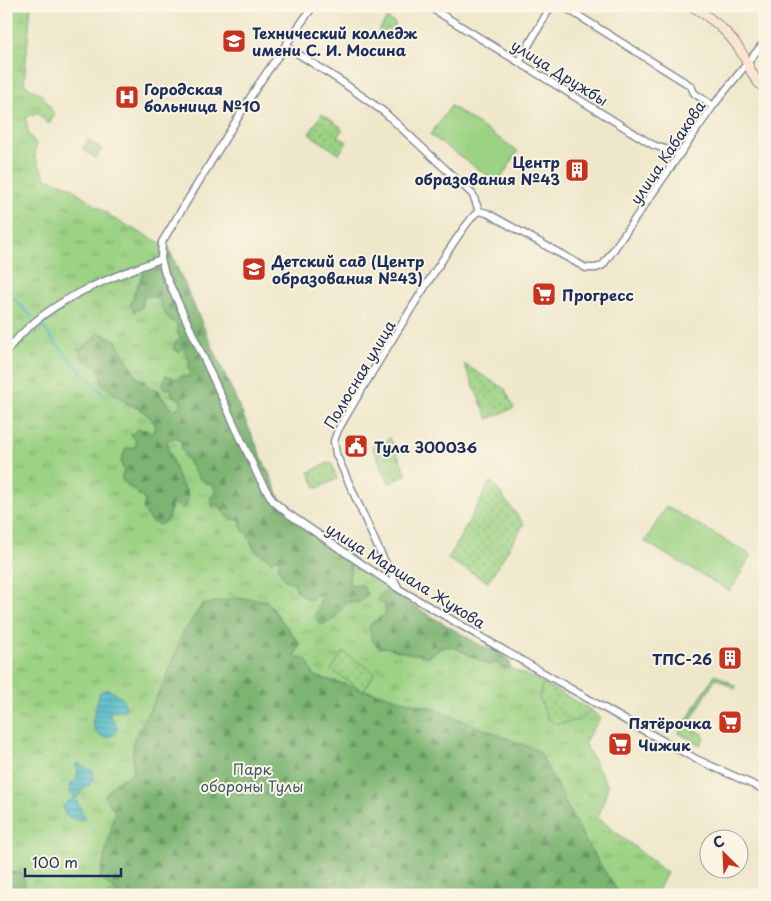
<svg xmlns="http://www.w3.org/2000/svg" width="771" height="901" font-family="'Playpen Sans',sans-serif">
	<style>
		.grass { fill: url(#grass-tufts); stroke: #5b8070 }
		.forest { fill: url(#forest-firs); stroke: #4c7268 }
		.park { fill: url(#park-dots); stroke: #5b8070 }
		.pitch { fill: #9bd283; stroke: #5b8070 }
		.water { fill: url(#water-rules); stroke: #337492 }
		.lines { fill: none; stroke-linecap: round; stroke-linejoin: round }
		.stream { stroke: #4bb8c6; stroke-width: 2 }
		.street-casing { stroke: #858b94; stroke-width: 9 }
		.secondary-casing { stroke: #858b94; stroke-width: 11 }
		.street { stroke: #fff; stroke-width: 6 }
		.secondary { stroke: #fbe5cf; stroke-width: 9 }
		.labels { text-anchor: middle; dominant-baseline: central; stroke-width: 4; stroke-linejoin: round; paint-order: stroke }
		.poi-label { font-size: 15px; font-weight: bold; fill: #1b2f5e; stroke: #fcf5e5; text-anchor: start }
		.street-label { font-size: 15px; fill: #1b2f5e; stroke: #fcf5e5 }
		.park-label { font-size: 15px; fill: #3b5867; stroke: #fcf5e5 }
	</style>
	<defs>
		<pattern id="grass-tufts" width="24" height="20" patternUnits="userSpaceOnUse" patternTransform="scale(1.25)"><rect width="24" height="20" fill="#9bd283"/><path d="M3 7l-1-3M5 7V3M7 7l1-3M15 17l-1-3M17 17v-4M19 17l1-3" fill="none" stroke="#7eab6e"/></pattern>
		<pattern id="forest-firs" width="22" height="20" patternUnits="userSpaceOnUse" patternTransform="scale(1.25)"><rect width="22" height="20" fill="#7cb471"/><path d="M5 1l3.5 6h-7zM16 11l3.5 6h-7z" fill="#659360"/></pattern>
		<pattern id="park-dots" width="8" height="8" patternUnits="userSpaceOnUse" patternTransform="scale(1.25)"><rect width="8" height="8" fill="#9bd283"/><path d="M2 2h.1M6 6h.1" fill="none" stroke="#7eab6e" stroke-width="1.8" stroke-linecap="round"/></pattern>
		<pattern id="water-rules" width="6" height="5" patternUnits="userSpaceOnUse" patternTransform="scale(1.25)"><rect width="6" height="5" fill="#4bb8c6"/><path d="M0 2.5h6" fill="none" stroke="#3e96a4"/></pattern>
	</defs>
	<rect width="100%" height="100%" fill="#fcf5e5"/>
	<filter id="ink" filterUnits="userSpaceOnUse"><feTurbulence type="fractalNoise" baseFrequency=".02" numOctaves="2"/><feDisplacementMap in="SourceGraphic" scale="10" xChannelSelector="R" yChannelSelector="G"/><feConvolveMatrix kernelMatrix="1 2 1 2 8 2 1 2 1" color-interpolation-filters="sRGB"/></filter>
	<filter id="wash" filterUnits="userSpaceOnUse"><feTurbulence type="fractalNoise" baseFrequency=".0096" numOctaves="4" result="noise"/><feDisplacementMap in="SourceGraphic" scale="20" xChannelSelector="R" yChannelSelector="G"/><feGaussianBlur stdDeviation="1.12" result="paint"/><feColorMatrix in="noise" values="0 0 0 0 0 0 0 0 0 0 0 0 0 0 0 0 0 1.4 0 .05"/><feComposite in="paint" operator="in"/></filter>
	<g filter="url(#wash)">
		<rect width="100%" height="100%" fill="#efe7ca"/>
		<!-- grass -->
		<path class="grass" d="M6,6H31L24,84L42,95L55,115L48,124L37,112L26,118L28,133L36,144L35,157L46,178L69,186L116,220L168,247L161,259L143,273L133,295L152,296L159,299L166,315L177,325L183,348L190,362L191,374L170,385L180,399L181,406L173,410L170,404L137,378L134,370L120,351L116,340L99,333L84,347L94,364L98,366C98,376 118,397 127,403C134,407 142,409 148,415C151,418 153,422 156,425L152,434H131L136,441L135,448L121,461L128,487L140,492L145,502L170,512L172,503L187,491C177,482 168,455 167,440L176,437L181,441L182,450L195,473L201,480L214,486L219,504L226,516L241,521L255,551L280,561L294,583L297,591H318L320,601L315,617L334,619L342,608L349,602H360L349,584L351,564L387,590L383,592L386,613L380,619L374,621C377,627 383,642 388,646C396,653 418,654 428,656C456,638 452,649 478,659C489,664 492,660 504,668H510L543,683L539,697L580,720L591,710L600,718L584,743L608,786L598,818L667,873L655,895H620L587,844L437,710L314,676L307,661L295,656L300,644L266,600L202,605L182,635L165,681L133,741V773L116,782L115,812L100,877L120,895H6Z
			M715,674L736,686L735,689L716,678L688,725L703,734L704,738L700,745L679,733Z"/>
		<!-- forest -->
		<path class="forest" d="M168,247L284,507L317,530L316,540L351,564L349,584L363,585L367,595L360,602H349L342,608L334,619L321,625L315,617L320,601L318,592L314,599L308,600L297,591L294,583L285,580L278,568L280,561L275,558L271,562L266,557L255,551L247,533L241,528V521L226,516L219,504L212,506L210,498L216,492L214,486L201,480L195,473L182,450L181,441L176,437L167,440L168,448L179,480L181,485L187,491L188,501L184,509L172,503L168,519L160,525L150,521L143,509L145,501C139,491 129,488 121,478L124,471L121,461L126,448H135L136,441L131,435L137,429L146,430L152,434L156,425L148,415L139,408L127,403L102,384L98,366C85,360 85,365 78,349L84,347L99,333L116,340C121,354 131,364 137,378L145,380L149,387L159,390L162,398L173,410L181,406L180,399L172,395L170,386L166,390L162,385L166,375L177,379L182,376L188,377L191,374L188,367L190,362L183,348L179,352L173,349L175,342L181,338L178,335L177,325L166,315L158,299L152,296H144L142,307L134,312L130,305L147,264L161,259Z
			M387,590L480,645L497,652L509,660L510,668H504L495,662L491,666L456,648L444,646L428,656C420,654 411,654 403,652C392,650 391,646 379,648L372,641L369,627C374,620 380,619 386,613L385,605L377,600L383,592Z
			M234,598L265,600L300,644L295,656L307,661L314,676L437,710L539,751L587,844L620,895H120L100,877L115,812L104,796L116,782L133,773V741L165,681L182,635L202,605Z
			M6,872L21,873L25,881V895H6Z"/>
		<!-- park -->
		<path class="park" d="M387,18L396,24L387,38L378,32Z
			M322,114L340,126L342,130L338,136L347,142L339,154L309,134Z
			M464,364L505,389L514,408L488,419Z
			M390,438L407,475L389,483L372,446Z
			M328,463L332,464L337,479L318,488L316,487L309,472Z
			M491,481L524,524L488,582L448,559Z
			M343,652L375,673L363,691L331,670Z
			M543,683L591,710L580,720L557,724L548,719L539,697Z"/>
		<!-- pitch -->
		<path class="pitch" d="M451,106L518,151L498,183L430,135Z
			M88,140L102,149L96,158L82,149Z
			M666,506L751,555L730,591L645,542Z"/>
		<!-- water -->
		<path class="water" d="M108,689L122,698L126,707L124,711L108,712L117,727L115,734L105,738L97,733L92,723L100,692Z
			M77,763L93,771V781L80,793L76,800L85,818L76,820L65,815L63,807L68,801L72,800L74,795L68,790L72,783L76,779L78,771L75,766Z"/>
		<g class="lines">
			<!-- stream -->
			<path class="stream" d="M6,283L12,297L32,317
				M40,324L79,370L106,397"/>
		</g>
	</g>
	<g filter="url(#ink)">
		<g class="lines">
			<!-- street casing -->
			<g class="street-casing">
				<path id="street" d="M313,6L258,85L162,242L161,259L165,274L259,478L273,501L287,513L399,589L488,641L625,720L696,759L765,790
					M428,6L653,145L680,154
					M563,6L691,86L694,93L713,106
					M286,46L342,82L384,112L467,189L473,195L479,211
					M519,62L551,6
					M479,211L487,213L586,268H596L603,265L713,106L765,41
					M6,352C44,301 104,280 161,259
					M398,587L379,550L336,454L334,441L338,430C354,402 465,216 479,211"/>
			</g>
			<!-- secondary casing -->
			<g class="secondary-casing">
				<path id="secondary" d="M692,6C712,19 727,30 740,50C749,64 752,79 765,89"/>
			</g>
			<!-- street -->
			<use href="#street" class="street"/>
			<!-- secondary -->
			<use href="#secondary" class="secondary"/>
		</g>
	</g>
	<!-- icons -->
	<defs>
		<g id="university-square" transform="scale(1.25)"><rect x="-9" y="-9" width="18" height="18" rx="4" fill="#c8321e" stroke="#fcf5e5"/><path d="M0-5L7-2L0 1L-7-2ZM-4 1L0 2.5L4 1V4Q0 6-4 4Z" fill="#fff"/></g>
		<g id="hospital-square" transform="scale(1.25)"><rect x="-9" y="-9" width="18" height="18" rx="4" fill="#c8321e" stroke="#fcf5e5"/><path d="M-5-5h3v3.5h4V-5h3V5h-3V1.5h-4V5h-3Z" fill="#fff"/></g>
		<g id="building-square" transform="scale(1.25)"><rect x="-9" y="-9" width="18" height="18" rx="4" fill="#c8321e" stroke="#fcf5e5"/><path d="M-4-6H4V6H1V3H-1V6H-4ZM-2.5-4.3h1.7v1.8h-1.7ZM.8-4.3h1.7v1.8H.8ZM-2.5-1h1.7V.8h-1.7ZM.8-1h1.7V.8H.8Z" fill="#fff"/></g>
		<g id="school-square" transform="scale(1.25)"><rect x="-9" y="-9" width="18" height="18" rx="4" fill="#c8321e" stroke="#fcf5e5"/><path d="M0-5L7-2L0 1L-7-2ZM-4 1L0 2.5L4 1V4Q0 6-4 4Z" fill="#fff"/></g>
		<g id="supermarket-square" transform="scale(1.25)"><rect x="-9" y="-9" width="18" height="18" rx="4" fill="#c8321e" stroke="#fcf5e5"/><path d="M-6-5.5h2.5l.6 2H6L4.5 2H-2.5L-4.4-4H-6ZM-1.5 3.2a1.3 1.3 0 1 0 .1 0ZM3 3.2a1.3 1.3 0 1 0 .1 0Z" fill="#fff"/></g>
		<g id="civic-square" transform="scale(1.25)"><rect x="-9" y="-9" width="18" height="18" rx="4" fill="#c8321e" stroke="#fcf5e5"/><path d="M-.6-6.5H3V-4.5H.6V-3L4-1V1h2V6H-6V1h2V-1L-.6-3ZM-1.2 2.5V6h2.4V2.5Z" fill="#fff"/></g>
	</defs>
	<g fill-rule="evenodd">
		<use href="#university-square" x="234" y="41"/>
		<use href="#hospital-square" x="127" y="97"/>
		<use href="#building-square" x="577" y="170"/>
		<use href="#school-square" x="254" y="269"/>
		<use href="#supermarket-square" x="544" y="294"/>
		<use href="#civic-square" x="356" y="446"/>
		<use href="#building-square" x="730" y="658"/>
		<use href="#supermarket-square" x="730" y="722"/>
		<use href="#supermarket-square" x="620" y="744"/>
	</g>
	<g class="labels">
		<!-- poi labels -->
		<g class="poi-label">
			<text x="252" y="32">Технический колледж<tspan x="252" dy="17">имени С. И. Мосина</tspan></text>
			<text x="144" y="88">Городская<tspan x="144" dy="17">больница №10</tspan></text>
			<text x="560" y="161" text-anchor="end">Центр<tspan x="560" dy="17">образования №43</tspan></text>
			<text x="272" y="260">Детский сад (Центр<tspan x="272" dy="17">образования №43)</tspan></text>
			<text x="562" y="294">Прогресс</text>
			<text x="374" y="446">Тула 300036</text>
			<text x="712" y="658" text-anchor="end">ТПС-26</text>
			<text x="712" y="722" text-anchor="end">Пятёрочка</text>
			<text x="638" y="744">Чижик</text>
		</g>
		<!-- street labels -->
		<g class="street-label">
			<text transform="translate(560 72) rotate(32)">улица Дружбы</text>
			<text transform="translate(667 152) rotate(-56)">улица Кабакова</text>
			<text transform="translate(359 374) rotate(-59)">Полюсная улица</text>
			<text transform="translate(406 575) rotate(32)">улица Маршала Жукова</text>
		</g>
		<!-- park labels -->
		<g class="park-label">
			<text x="252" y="768">Парк<tspan x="252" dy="17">обороны Тулы</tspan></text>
		</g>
	</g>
	<!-- margin -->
	<rect width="771" height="901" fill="none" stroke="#fcf5e5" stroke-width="25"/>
	<!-- north arrow -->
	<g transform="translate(724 854) rotate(336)"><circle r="24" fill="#fcf5e5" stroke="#a2a6af"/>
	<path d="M0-4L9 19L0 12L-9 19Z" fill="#c8321e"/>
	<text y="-8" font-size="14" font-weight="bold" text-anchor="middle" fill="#1b2f5e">С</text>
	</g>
	<!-- scale -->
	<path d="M25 868v8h96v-8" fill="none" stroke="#1b2f5e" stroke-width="2.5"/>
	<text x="32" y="868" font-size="15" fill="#1b2f5e" stroke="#fcf5e5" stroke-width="4" paint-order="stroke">100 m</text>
</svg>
